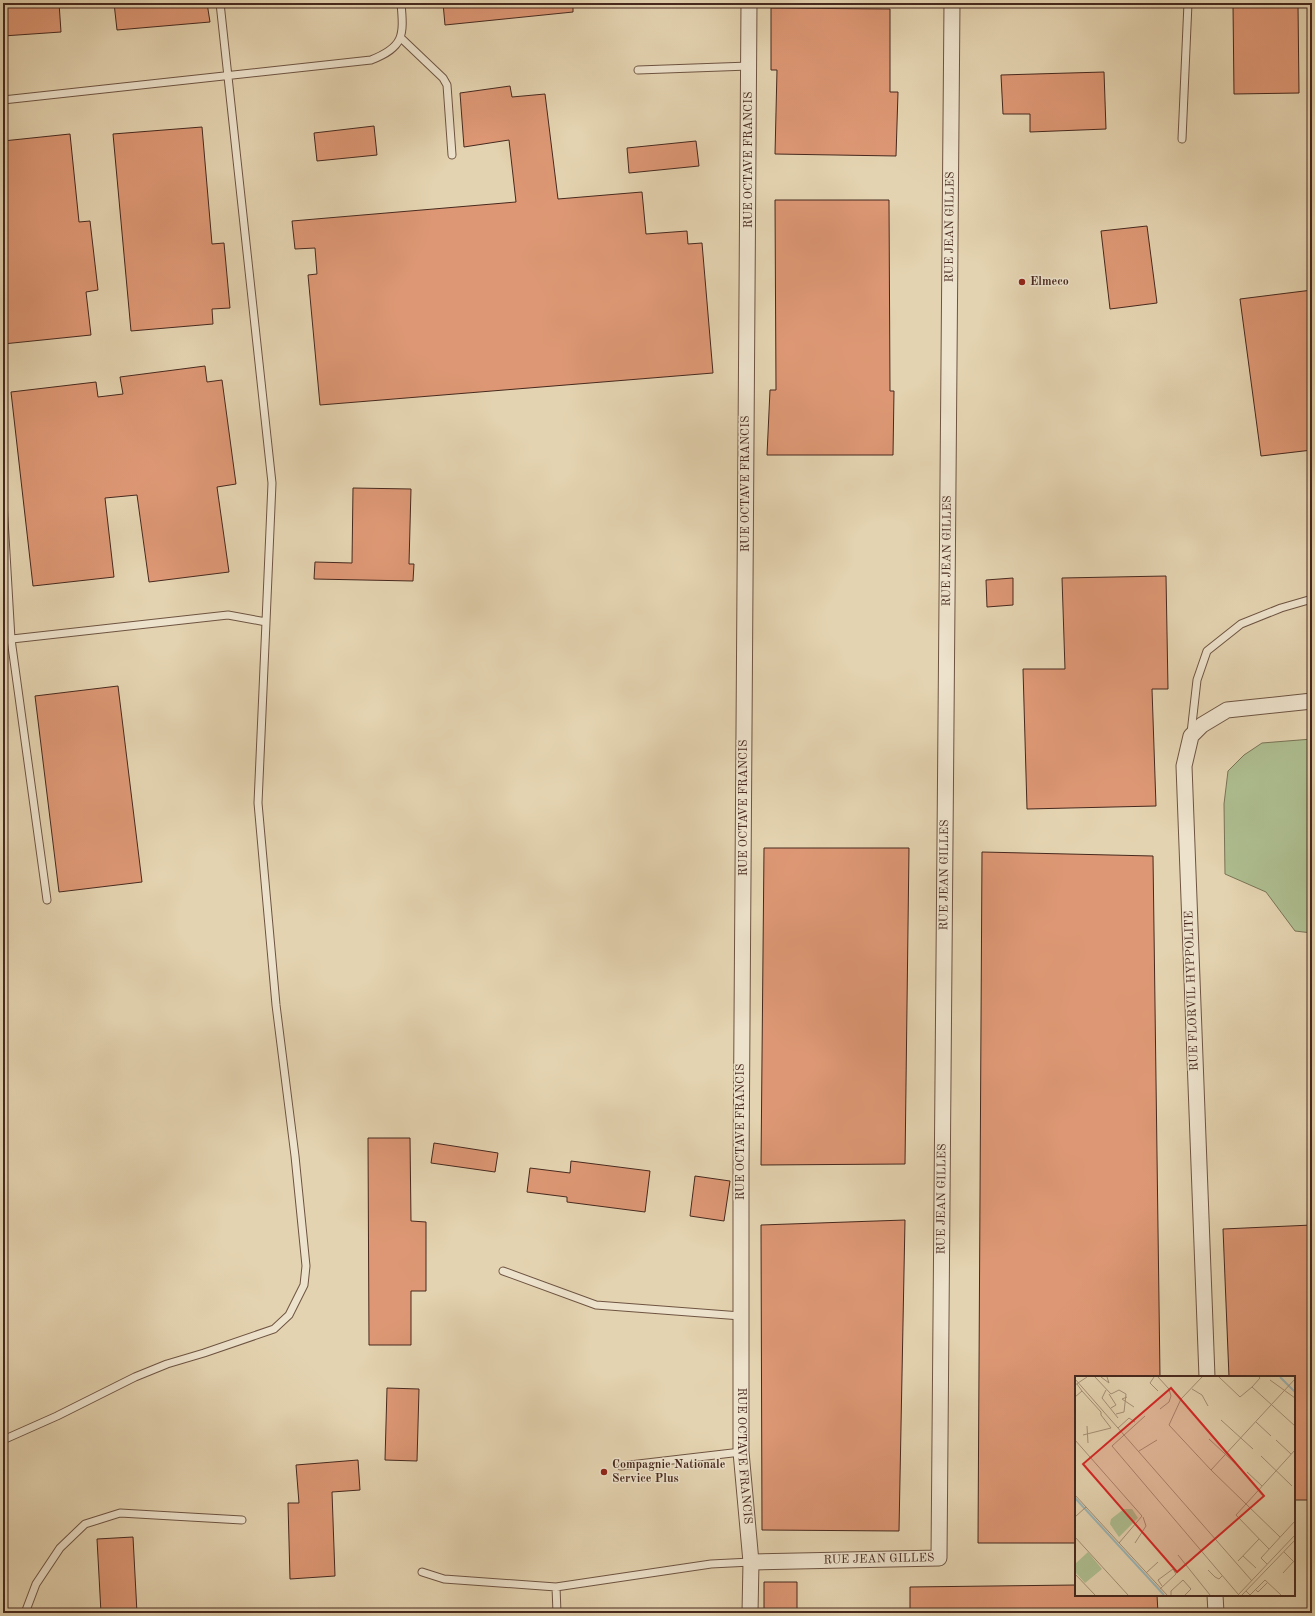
<svg xmlns="http://www.w3.org/2000/svg" width="1315" height="1616" font-family="'Old Standard TT',serif">
	<style>
		.green { fill: #aebe90; stroke: #7a7457 }
		.building { fill: #dd9774; stroke: #47291e }
		.lines { fill: none; stroke-linecap: round; stroke-linejoin: round }
		.service-casing { stroke: #6e5442; stroke-width: 9 }
		.minor-casing { stroke: #6e5442; stroke-width: 17 }
		.service { stroke: #ede2cc; stroke-width: 7 }
		.minor { stroke: #ede2cc; stroke-width: 15 }
		.poi-dot { fill: #8f2418; stroke: #ede2cc; stroke-width: 1.5 }
		.labels { text-anchor: middle; dominant-baseline: central; stroke-width: 3; stroke-linejoin: round; paint-order: stroke }
		.street-label { font-size: 12px; fill: #47291e; stroke: #ede2cc }
		.poi-label { font-size: 12px; font-weight: bold; fill: #47291e; stroke: #ede2cc; text-anchor: start }
		.inset-river { fill: none; stroke: #9bb5b7; stroke-width: 2 }
		.inset-road { fill: none; stroke: #a58f76; stroke-width: 1 }
		.view { fill: #d62828; fill-opacity: 0.15; stroke: #d62828; stroke-width: 2 }
		.inset-edge { fill: none; stroke: #47291e; stroke-width: 2 }
	</style>
	<rect width="100%" height="100%" fill="#e4d3b0"/>
	<filter id="stains"><feTurbulence type="fractalNoise" baseFrequency=".005" numOctaves="4"/><feColorMatrix values="0 0 0 0 .2 0 0 0 0 .09 0 0 0 0 .02 0 0 0 .5 -.17"/></filter>
	<radialGradient id="worn" r=".72"><stop offset=".6" stop-color="#630" stop-opacity="0"/><stop offset="1" stop-color="#630" stop-opacity=".3"/></radialGradient>
	<!-- green -->
	<path class="green" d="M1312,739V933L1295,931L1266,892L1225,874L1224,804L1228,771L1244,755L1262,743Z"/>
	<!-- building -->
	<path class="building" d="M3,3H59L61,32L3,36Z
		M114,3H207L210,22L117,30Z
		M443,3H573V12L445,25Z
		M1233,5H1298L1299,93L1234,94Z
		M771,8L890,9V92H898L896,156L775,154L777,70H771Z
		M1104,72L1106,129L1030,132V114H1003L1001,75Z
		M510,86L512,97L545,94L558,199L642,192L646,234L687,231L688,244L702,243L713,373L320,405L308,275L317,274L315,248L295,249L292,221L516,202L509,140L464,147L460,93Z
		M374,126L377,155L317,161L314,133Z
		M202,127L212,244L224,243L230,308L212,309L213,324L131,331L113,134Z
		M70,134L79,222L90,221L98,290L86,292L91,335L3,344V141Z
		M696,141L699,166L629,173L627,148Z
		M775,200H889L890,391H894L893,455H767L770,390H776Z
		M1147,226L1157,303L1110,309L1101,231Z
		M1312,290V450L1261,456L1240,299Z
		M205,366L207,382L222,380L236,484L217,487L229,572L149,582L137,495L105,498L114,577L33,586L11,392L96,382L98,397L123,394L120,377Z
		M353,488L411,489L409,564H414L413,581L314,579L315,562L352,563Z
		M1166,576L1168,689H1152L1156,806L1027,809L1023,669H1065L1062,578Z
		M1013,578V605L987,607L986,580Z
		M118,686L142,882L59,892L35,696Z
		M764,848H909L905,1164L761,1165Z
		M982,852L1153,856L1160,1377H1076V1543H978Z
		M368,1138H410L411,1221L426,1222V1291H411V1345H369Z
		M434,1143L498,1153L495,1172L431,1163Z
		M571,1161L650,1171L645,1212L567,1202V1197L527,1192L530,1168L570,1173Z
		M695,1176L730,1181L724,1221L690,1216Z
		M905,1220L899,1531L762,1530L761,1225Z
		M1312,1225V1500H1294V1377H1229L1223,1229Z
		M387,1388L419,1389L417,1461L385,1460Z
		M358,1460L360,1490L332,1492L335,1576L290,1579L288,1503H299L296,1465Z
		M133,1537L137,1613H101L97,1539Z
		M764,1582H797V1613H764Z
		M1076,1585V1595H1157L1158,1613H910V1587Z"/>
	<g class="lines">
		<!-- service casing -->
		<g class="service-casing">
			<path id="service" d="M401,38L443,78L447,85L452,155
				M638,70L749,66
				M3,100L371,60C404,47 404,36 401,3
				M1182,139L1188,3
				M3,502L11,639L47,900
				M3,640L228,615L266,622L272,483L220,3
				M1191,733L1197,680L1207,651L1241,624L1281,608L1312,599
				M503,1271L596,1305L741,1316
				M3,1440L57,1416L135,1377L167,1364L204,1353L274,1329L289,1315L304,1285L306,1266L295,1156L276,1005L258,803L266,622
				M621,1466L741,1452
				M422,1572L444,1579L556,1587L711,1564L751,1562
				M556,1587L557,1613
				M25,1613L36,1584L60,1548L85,1524L120,1513L242,1520"/>
		</g>
		<!-- minor casing -->
		<g class="minor-casing">
			<g id="minor">
				<path id="s1" d="M749,3L741,1168V1452L751,1562L750,1613"/>
				<path d="M1207,1377L1184,766L1191,736L1202,725L1227,710L1312,701"/>
				<path id="s2" d="M751,1562L939,1558L952,3"/>
				<path d="M1215,1595L1216,1613"/>
			</g>
		</g>
		<!-- service -->
		<use href="#service" class="service"/>
		<!-- minor -->
		<use href="#minor" class="minor"/>
	</g>
	<!-- markers -->
	<g class="poi-dot">
		<circle cx="1022" cy="282" r="4"/>
		<circle cx="604" cy="1472" r="4"/>
	</g>
	<g class="labels">
		<!-- street labels -->
		<g class="street-label">
			<text transform="translate(749 160) rotate(-90)">RUE OCTAVE FRANCIS</text>
			<text stroke="none"><textPath href="#s2" startOffset="1519">RUE JEAN GILLES</textPath></text>
			<text transform="translate(746 484) rotate(-90)">RUE OCTAVE FRANCIS</text>
			<text stroke="none"><textPath href="#s2" startOffset="1195">RUE JEAN GILLES</textPath></text>
			<text transform="translate(744 808) rotate(-90)">RUE OCTAVE FRANCIS</text>
			<text stroke="none"><textPath href="#s2" startOffset="871">RUE JEAN GILLES</textPath></text>
			<text transform="translate(1192 991) rotate(-92)">RUE FLORVIL HYPPOLITE</text>
			<text transform="translate(741 1132) rotate(-90)">RUE OCTAVE FRANCIS</text>
			<text stroke="none"><textPath href="#s2" startOffset="547">RUE JEAN GILLES</textPath></text>
			<text stroke="none"><textPath href="#s1" startOffset="1453">RUE OCTAVE FRANCIS</textPath></text>
			<text stroke="none"><textPath href="#s2" startOffset="128">RUE JEAN GILLES</textPath></text>
		</g>
		<!-- poi labels -->
		<g class="poi-label">
			<text x="1030" y="282">Elmeco</text>
			<text x="612" y="1465">Compagnie Nationale<tspan x="612" dy="14">Service Plus</tspan></text>
		</g>
	</g>
	<!-- overview -->
	<g transform="translate(1075 1376)">
		<rect width="220" height="220" fill="#e4d3b0"/>
		<path d="M49,133H57L63,142L44,161L35,148L36,143ZM13,176L27,193L10,207L0,196V188Z" fill="#aebe90"/>
		<path class="inset-river" d="M205,1L220,16M0,122L89,219"/>
		<path class="inset-road" d="M20,1L36,18L44,14L51,18L49,36L41,38M26,1L34,7L32,1M79,1L75,7L83,15M83,1L94,13L96,20L94,26L85,33M127,1L106,23L94,49L136,94M144,1L165,21L177,11L185,2L184,1M0,3L177,205M195,4L220,22M0,9L12,1M177,11L220,50M117,13L127,19L133,30M31,14L27,22L43,42M7,15L26,36V39L36,52L8,59M34,18L41,29L36,32M0,21L7,15L2,8M52,21L47,23L59,31M70,40L37,70L163,218M146,44L178,73M181,46L196,60M12,50L13,67M43,52L54,42L60,46M134,63L163,90M0,64L67,140L44,167M201,64L216,78M64,75L82,64M186,80L217,110M172,96L187,110M0,119L92,219M0,141L11,131M0,161L53,219M205,161L136,94L220,3M60,167L71,150L68,141M194,173L161,139L220,74M209,176L220,187M103,179L135,219M168,180L181,192M163,185L184,163M192,188L186,182L220,145M133,194L140,201L144,203L147,200M71,197L83,186M208,197L219,185M0,198L20,219M85,213L101,198L98,193L83,204L87,210M181,214L183,216L192,207M171,215L175,219L190,204L206,219M96,219V215L108,204L116,213L110,219M163,219L220,159M167,219L220,164"/>
		<path class="view" d="M96,12L189,120L102,196L8,88Z"/>
		<rect width="220" height="220" class="inset-edge"/>
	</g>
	<!-- margin -->
	<rect width="1315" height="1616" fill="none" stroke="#e4d3b0" stroke-width="16"/>
	<rect x="4" y="4" width="1307" height="1608" fill="none" stroke="#47291e" stroke-width="2"/>
	<rect x="8" y="8" width="1299" height="1600" fill="none" stroke="#47291e"/>
	<rect width="100%" height="100%" filter="url(#stains)"/>
	<rect width="100%" height="100%" fill="url(#worn)"/>
</svg>
